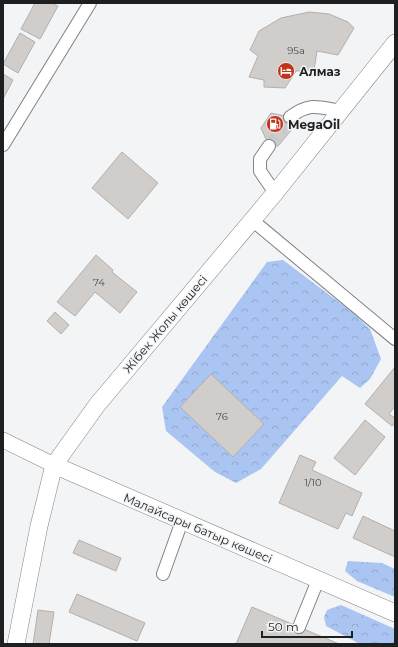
<svg xmlns="http://www.w3.org/2000/svg" width="398" height="647" font-family="Montserrat,sans-serif">
	<style>
		.forest { fill: url(#forest-crowns) }
		.building { fill: #d0cdcb; stroke: #b2b0ae }
		.lines { fill: none; stroke-linecap: round; stroke-linejoin: round }
		.minor-tunnel { stroke: #c8c9cb; stroke-width: 12; stroke-dasharray: 12 6; stroke-linecap: butt }
		.minor-casing { stroke: #818285; stroke-width: 14 }
		.major-casing { stroke: #818285; stroke-width: 16 }
		.highway-casing { stroke: #818285; stroke-width: 18 }
		.minor { stroke: #fff; stroke-width: 12 }
		.major { stroke: #fff; stroke-width: 15 }
		.highway { stroke: #fff; stroke-width: 17 }
		.labels { text-anchor: middle; dominant-baseline: central; stroke-width: 3; stroke-linejoin: round; paint-order: stroke }
		.number-label { font-size: 10px; fill: #4a4a4b }
		.poi-label { font-size: 12px; font-weight: bold; fill: #1e1f20; stroke: #f2f4f6; text-anchor: start }
		.street-label { font-size: 12px; fill: #1e1f20; stroke: #f2f4f6 }
	</style>
	<defs>
		<pattern id="forest-crowns" width="20" height="18" patternUnits="userSpaceOnUse"><rect width="20" height="18" fill="#aac5f2"/><path d="M2 6a3 3 0 1 1 6 0M12 15a3 3 0 1 1 6 0" fill="none" stroke="#92a9cf"/></pattern>
	</defs>
	<rect width="100%" height="100%" fill="#f2f4f6"/>
	<!-- forest -->
	<path class="forest" d="M283,260L352,312L370,329L381,359L370,379L360,388L342,376L261,469L236,483L215,472L166,431L162,407L267,262Z
		M348,561L382,563L395,569V597L357,581L345,571Z
		M341,605L395,629V644H360L326,626L324,617L327,610Z"/>
	<!-- building -->
	<path class="building" d="M35,3H52L58,6L40,39L21,29Z
		M309,12L329,14L348,22L354,28L338,55L317,51L314,70L296,71L285,88L264,87V80L249,77L258,56L250,50L259,31L281,18Z
		M20,33L35,42L18,73L3,64Z
		M3,74L13,80L3,99Z
		M271,113L290,117L293,128L278,146H269L261,128Z
		M122,152L158,183L128,219L92,188Z
		M96,255L113,270L112,272L137,292L120,313L95,292L75,316L57,302Z
		M55,312L69,325L61,334L47,321Z
		M395,367V406L389,414L395,418V423L392,426L365,404Z
		M211,374L264,424L233,457L180,407Z
		M365,420L385,437L355,475L334,458Z
		M300,455L316,462L312,470L362,493L352,516L346,513L338,529L279,503Z
		M363,516L395,531V557L353,538Z
		M79,540L121,558L116,571L73,553Z
		M77,594L145,623L137,641L69,612Z
		M252,607L339,644H236Z
		M38,610L54,612L49,644H33Z"/>
	<g class="lines">
		<!-- minor-tunnel -->
		<path class="minor-tunnel" d="M269,146L290,117"/>
		<!-- minor casing -->
		<g class="minor-casing">
			<path id="minor" d="M290,117C310,102 318,107 340,111
				M3,145L90,3
				M269,146L260,159V171L275,193
				M252,220L395,339
				M163,574L182,521
				M299,627L318,580"/>
		</g>
		<!-- major casing -->
		<g class="major-casing">
			<path id="major" d="M3,440L54,465"/>
		</g>
		<!-- highway casing -->
		<g class="highway-casing">
			<path id="highway" d="M54,465L395,613
				M16,644L39,526L54,465L97,405L275,193L395,43"/>
		</g>
		<!-- minor -->
		<use href="#minor" class="minor"/>
		<!-- major -->
		<use href="#major" class="major"/>
		<!-- highway -->
		<use href="#highway" class="highway"/>
	</g>
	<!-- icons -->
	<defs>
		<g id="hotel-disc" transform="scale(0.9)"><circle r="9.5" fill="#c0351c" stroke="#f2f4f6"/><path d="M-6-4.5h1.5V1H6V5H4.5V3h-9V5H-6ZM-4 0a1.8 1.8 0 1 1 3.6 0ZM.5 0V-2.5h3Q6-2.5 6 0Z" fill="#fff"/></g>
		<g id="fuel-disc" transform="scale(0.9)"><circle r="9.5" fill="#c0351c" stroke="#f2f4f6"/><path d="M-5.5-6h7V0h2V4h1.3V-2.5L3-4.5l.8-.8L6-3V5H2.5V1h-1V6h-7ZM-4.2-4.7v3.2H.2V-4.7Z" fill="#fff"/></g>
	</defs>
	<g fill-rule="evenodd">
		<use href="#hotel-disc" x="286" y="71"/>
		<use href="#fuel-disc" x="275" y="124"/>
	</g>
	<g class="labels">
		<!-- number labels -->
		<g class="number-label">
			<text x="296" y="50">95а</text>
			<text x="99" y="282">74</text>
			<text x="222" y="416">76</text>
			<text x="313" y="482">1/10</text>
		</g>
		<!-- poi labels -->
		<g class="poi-label">
			<text x="299" y="71">Алмаз</text>
			<text x="288" y="124">MegaOil</text>
		</g>
		<!-- street labels -->
		<g class="street-label">
			<text transform="translate(165 324) rotate(-50)">Жібек Жолы көшесі</text>
			<text transform="translate(198 528) rotate(23)">Малайсары батыр көшесі</text>
		</g>
	</g>
	<!-- border -->
	<rect width="398" height="647" fill="none" stroke="#1e1f20" stroke-width="8"/>
	<!-- scale -->
	<path d="M262 631v6h90v-6" fill="none" stroke="#1e1f20" stroke-width="2"/>
	<text x="268" y="631" font-size="12" fill="#1e1f20" stroke="#f2f4f6" stroke-width="3" paint-order="stroke">50 m</text>
</svg>
